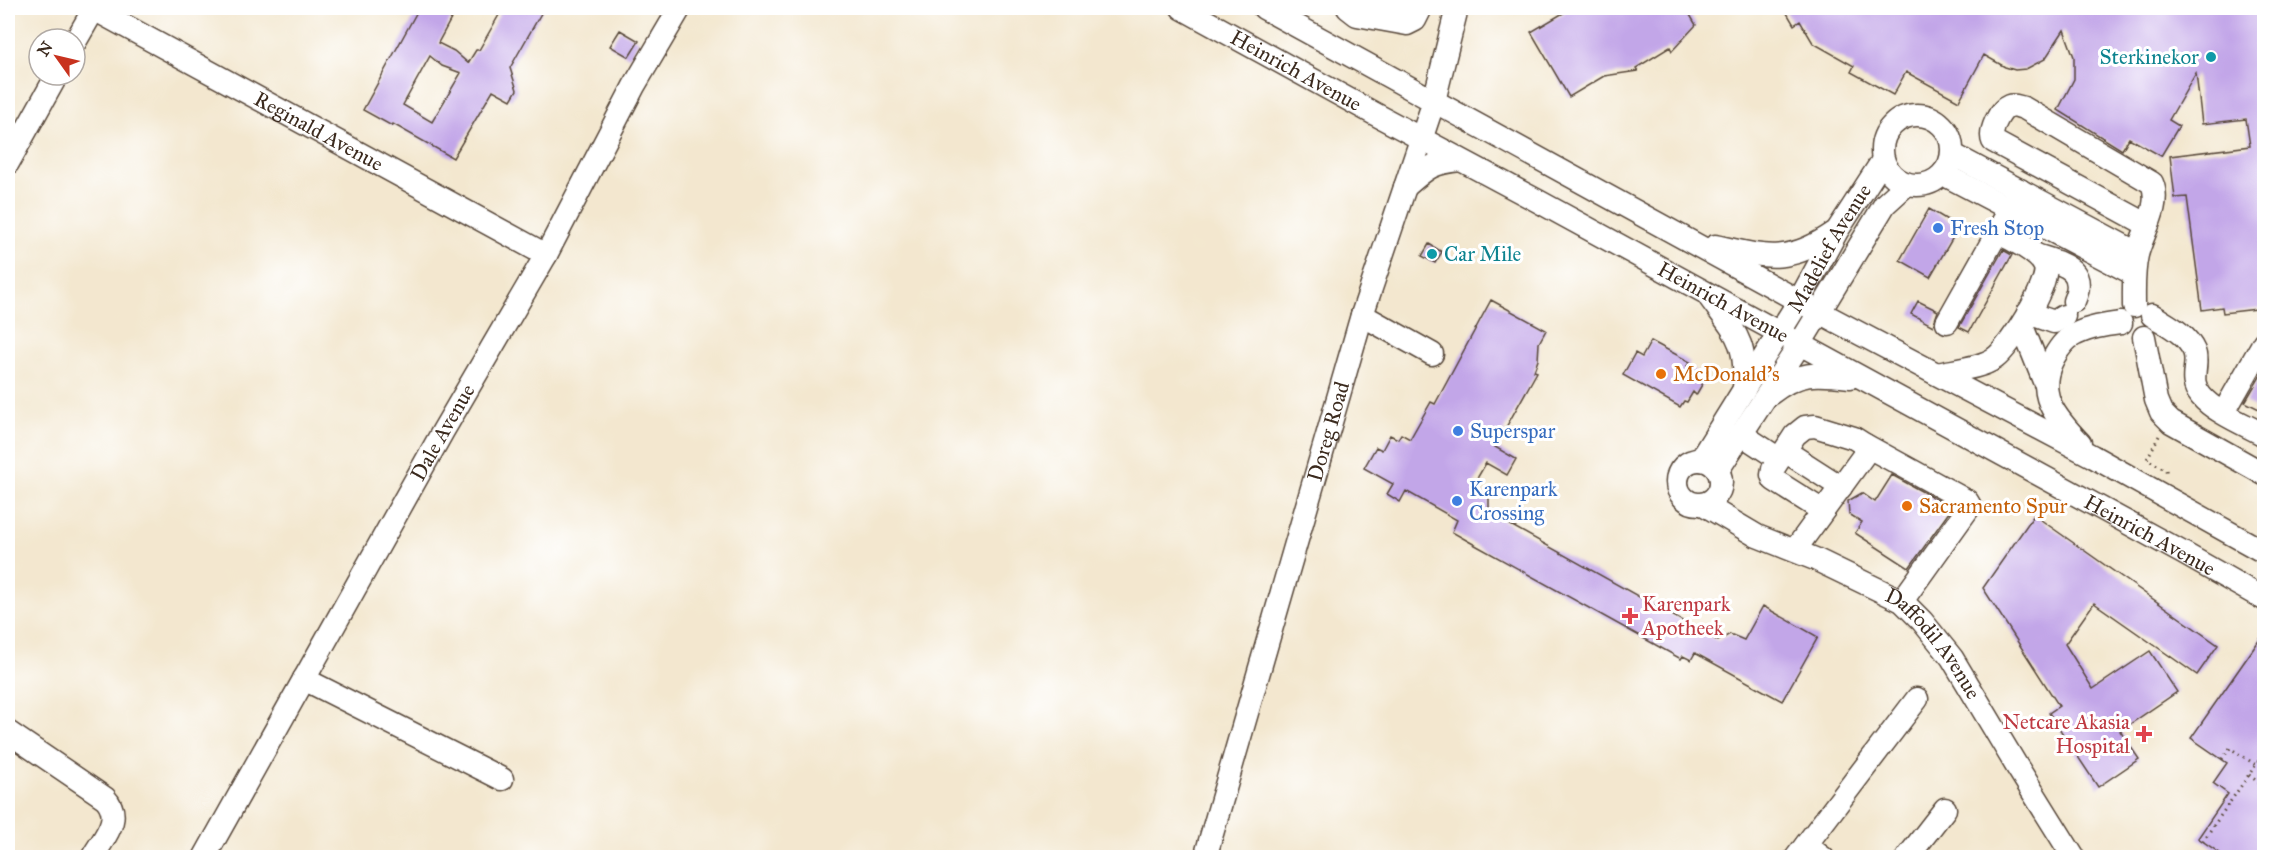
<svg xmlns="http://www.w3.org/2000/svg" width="2272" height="865" font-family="'IM FELL Great Primer',serif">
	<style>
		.building { fill: #c2a6e8; fill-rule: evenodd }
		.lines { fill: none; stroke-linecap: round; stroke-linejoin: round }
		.minor-casing { stroke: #574639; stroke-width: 25 }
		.path { stroke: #574639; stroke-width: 3; stroke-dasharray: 1.5 4.5; stroke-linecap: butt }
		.minor { stroke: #fff; stroke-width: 22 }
		.culture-dot { fill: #0f9aa8; stroke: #fff; stroke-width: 2 }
		.shop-dot { fill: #3f7fe0; stroke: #fff; stroke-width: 2 }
		.food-dot { fill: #e8710a; stroke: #fff; stroke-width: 2 }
		.health-dot { fill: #e0444e; stroke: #fff; stroke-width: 2 }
		.labels { text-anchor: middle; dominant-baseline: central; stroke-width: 6; stroke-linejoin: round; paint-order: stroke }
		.culture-label { font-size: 21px; fill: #0d838f; stroke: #fff; text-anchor: end }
		.street-label { font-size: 21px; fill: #3b2a1e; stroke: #fff }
		.shop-label { font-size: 21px; fill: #366cbe; stroke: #fff; text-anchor: start }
		.food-label { font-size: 21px; fill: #c56008; stroke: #fff; text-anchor: start }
		.health-label { font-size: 21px; fill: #be3a42; stroke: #fff; text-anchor: start }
	</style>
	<rect width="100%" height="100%" fill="#fff"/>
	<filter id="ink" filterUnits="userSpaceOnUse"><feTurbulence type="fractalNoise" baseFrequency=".0167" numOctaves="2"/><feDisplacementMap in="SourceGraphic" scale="12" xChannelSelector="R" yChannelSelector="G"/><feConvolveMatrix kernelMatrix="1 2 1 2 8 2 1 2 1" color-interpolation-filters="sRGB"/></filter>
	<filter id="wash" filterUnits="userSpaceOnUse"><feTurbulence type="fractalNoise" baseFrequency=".008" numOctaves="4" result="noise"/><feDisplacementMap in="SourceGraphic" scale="24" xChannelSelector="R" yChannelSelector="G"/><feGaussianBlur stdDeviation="1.35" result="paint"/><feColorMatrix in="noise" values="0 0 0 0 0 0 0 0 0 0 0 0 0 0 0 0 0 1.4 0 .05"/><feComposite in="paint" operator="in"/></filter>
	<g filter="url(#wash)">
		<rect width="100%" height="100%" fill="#f3e7cf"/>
		<g id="blocks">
			<!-- building -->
			<path class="building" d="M419,8H435L452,17L438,43L454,51L468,63L476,50H479L503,8H544L510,68L517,90L511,100L493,90L453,158L393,124L392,126L363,110ZM430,56L442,66L461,73L432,122L403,105Z
				M1562,8H1686L1696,25L1672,51L1670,47L1636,68L1638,71L1604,76L1569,97L1531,32L1565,12Z
				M1784,8H2265V308L2223,313L2222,307L2202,310L2187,197L2175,198L2170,156L2250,146L2246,119L2202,124L2196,73L2169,120L2179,126L2161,156L2129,138L2122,150L2058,110L2074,79V57L2064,30L2045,59L2026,69L2015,70L2005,67L1984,55L1959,101L1906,72L1893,95L1851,72L1854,66L1813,43L1800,21L1794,25Z
				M620,30L639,41L629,57L610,46Z
				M1929,209L1959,227L1930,277L1900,260Z
				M1429,244L1442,252L1435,263L1422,256Z
				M2003,250L2012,255L1969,332L1959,327Z
				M1491,300L1546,330L1539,343L1538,360L1534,371L1537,372L1495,447L1516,459L1507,475L1486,463L1472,487L1489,498V513L1718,641L1730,634L1744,640L1763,606L1818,637L1782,701L1695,653L1691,660L1683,656L1681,659L1468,541L1452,532L1457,520L1406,491L1400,502L1387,494L1393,484L1364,468L1376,447L1382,450L1390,435L1398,439L1401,434L1410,439L1431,402L1435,404Z
				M1918,301L1938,311L1933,326L1911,314Z
				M1651,341L1690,362L1687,366L1699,373L1696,379L1703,383L1696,395L1693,392L1687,402L1684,401L1680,407L1623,375L1635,353L1642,357Z
				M2265,368V412L2245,402Z
				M1892,475L1952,508L1909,568L1855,533L1862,522L1849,514L1848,501L1862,493L1875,502Z
				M2034,515L2218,645L2197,675L2094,603L2065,644L2093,689L2150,651L2177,692L2120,731L2139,759L2098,787L2049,713L2059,706L1983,588Z
				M2265,632V858H2227L2198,838L2228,794L2213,783L2227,763L2191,738Z"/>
		</g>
	</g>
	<g filter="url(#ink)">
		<use href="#blocks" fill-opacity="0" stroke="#574639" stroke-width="1.5"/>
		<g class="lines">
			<!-- minor casing -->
			<g class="minor-casing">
				<g id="minor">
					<path id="s1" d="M92,8L546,255"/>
					<path id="s2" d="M1182,8L1375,114L1536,200L2183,553L2264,599"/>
					<path d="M1264,8L1819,312L2092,456L2264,552"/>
					<path d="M1348,8L1357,15L1407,24L1415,20L1421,8"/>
					<path d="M75,42L94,9"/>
					<circle cx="1917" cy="150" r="35"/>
					<path d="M1952,154L2137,253"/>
					<path d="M8,163L57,75"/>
					<path d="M1943,174L2134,274"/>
					<path d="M1405,187C1427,168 1431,163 1460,160"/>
					<path d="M1715,246C1765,257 1788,265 1834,233"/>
					<path d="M2036,255C2062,264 2088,268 2074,301"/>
					<path d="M1710,298C1737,335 1747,342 1744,390"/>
					<path d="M2134,306C2134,289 2133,272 2137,255C2142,233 2162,206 2152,183L2024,108C2019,107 2014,104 2009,106C1999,110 1989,132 1993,141L2148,225"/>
					<path d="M2028,313L2054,322L2064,316"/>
					<path d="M1362,315L1432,354"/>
					<path d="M2152,315C2167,325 2186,333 2194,351C2200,366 2187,379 2201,396C2214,412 2246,425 2264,435"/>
					<path d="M1947,322L1997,233"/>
					<path d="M2022,326L2044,381"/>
					<path d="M2144,337L2156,400L2161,412L2171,422L2264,474"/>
					<path d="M1937,374C1955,370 1981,368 1995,358C2010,347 2050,284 2045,267C2040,253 2010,238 1997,233L2020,190"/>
					<path d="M1770,394C1799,371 1816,373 1851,377"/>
					<path d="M2224,412L2264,342"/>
					<path d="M1741,434L1779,459"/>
					<path d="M2080,443C2055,417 2034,393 2054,357C2059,348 2066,338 2076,334C2090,327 2106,325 2121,323"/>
					<path d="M1865,445L1967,501L1970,506L1902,601"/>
					<path d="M1785,451L1841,487"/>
					<circle cx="1699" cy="482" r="22"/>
					<path id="s3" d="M1700,460L1799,301L1837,231L1883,160"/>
					<path d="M1718,470L1800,344L1885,204L1907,184"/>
					<path id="s4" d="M1703,504L1757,536L1815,559L1902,601L1922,621L1952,658L2016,765L2074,858"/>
					<path d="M1797,547L1864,455L1865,445L1854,438L1815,426L1805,427L1795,435L1773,469L1772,475L1774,480L1823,511"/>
					<path d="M304,679L502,779"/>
					<path d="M8,732L105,798C124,818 103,838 92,858"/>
					<path d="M1806,845L1823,858"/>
					<path id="s5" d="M204,858L443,431L546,255L634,86L680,8"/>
					<path id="s6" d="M1205,858L1362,315L1434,101L1457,8"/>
					<path d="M1796,858L1917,699"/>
					<path d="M1907,858L1945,809"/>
				</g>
			</g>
			<!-- path -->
			<path class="path" d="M2159,436L2147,459L2166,470L2167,475
				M2222,759L2230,748L2256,765
				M2249,775L2264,787
				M2203,841L2264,753"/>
			<!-- minor -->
			<use href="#minor" class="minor"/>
		</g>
	</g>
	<!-- markers -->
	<g class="culture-dot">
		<circle cx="2211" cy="57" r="6"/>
		<circle cx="1432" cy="254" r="6"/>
	</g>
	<g class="shop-dot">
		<circle cx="1938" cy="228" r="6"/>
		<circle cx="1458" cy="431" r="6"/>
		<circle cx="1457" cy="501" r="6"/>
	</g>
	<g class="food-dot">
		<circle cx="1661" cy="374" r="6"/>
		<circle cx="1907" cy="506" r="6"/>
	</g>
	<g class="health-dot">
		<path d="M1627 607h6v6h6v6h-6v6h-6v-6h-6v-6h6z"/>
		<path d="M2141 725h6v6h6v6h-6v6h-6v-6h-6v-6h6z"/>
	</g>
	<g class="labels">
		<!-- culture labels -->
		<g class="culture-label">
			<text x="2199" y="57">Sterkinekor</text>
			<text x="1444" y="254" text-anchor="start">Car Mile</text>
		</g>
		<!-- street labels -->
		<g class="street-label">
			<text stroke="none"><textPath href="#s2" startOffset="130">Heinrich Avenue</textPath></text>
			<text stroke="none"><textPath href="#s1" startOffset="258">Reginald Avenue</textPath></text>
			<text stroke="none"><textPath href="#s3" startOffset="248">Madelief Avenue</textPath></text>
			<text stroke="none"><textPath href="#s2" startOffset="616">Heinrich Avenue</textPath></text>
			<text stroke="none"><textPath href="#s6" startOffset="444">Doreg Road</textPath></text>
			<text stroke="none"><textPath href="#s5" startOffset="488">Dale Avenue</textPath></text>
			<text stroke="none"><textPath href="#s2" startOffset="1102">Heinrich Avenue</textPath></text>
			<text stroke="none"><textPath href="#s4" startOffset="274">Daffodil Avenue</textPath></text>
		</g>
		<!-- shop labels -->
		<g class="shop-label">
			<text x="1950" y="228">Fresh Stop</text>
			<text x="1470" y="431">Superspar</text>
			<text x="1469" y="489">Karenpark<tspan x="1469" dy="24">Crossing</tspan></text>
		</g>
		<!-- food labels -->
		<g class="food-label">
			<text x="1673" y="374">McDonald's</text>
			<text x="1919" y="506">Sacramento Spur</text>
		</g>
		<!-- health labels -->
		<g class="health-label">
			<text x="1642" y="604">Karenpark<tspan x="1642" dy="24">Apotheek</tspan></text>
			<text x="2130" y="722" text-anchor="end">Netcare Akasia<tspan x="2130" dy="24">Hospital</tspan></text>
		</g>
	</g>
	<!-- margin -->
	<rect width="2272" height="865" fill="none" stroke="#fff" stroke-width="30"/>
	<!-- north arrow -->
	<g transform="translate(57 57) rotate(304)"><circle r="28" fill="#ffffff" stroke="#b1aaa5" stroke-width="1.5"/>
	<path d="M0-4.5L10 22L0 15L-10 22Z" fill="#c8321e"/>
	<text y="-9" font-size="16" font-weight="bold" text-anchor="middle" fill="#3b2a1e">N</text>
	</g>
</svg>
